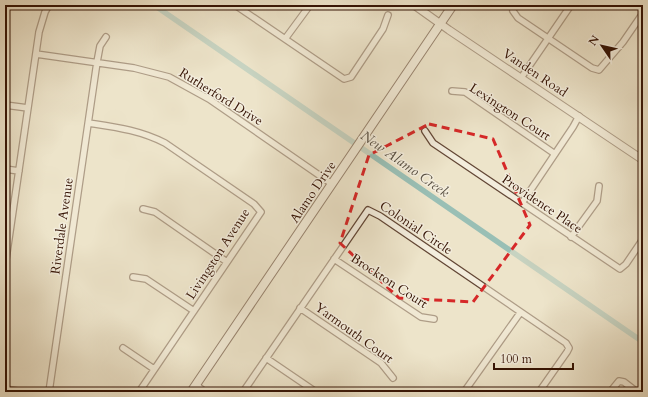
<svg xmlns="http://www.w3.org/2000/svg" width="648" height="397" font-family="Cardo,serif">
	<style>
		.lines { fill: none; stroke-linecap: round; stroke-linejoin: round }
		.canal { stroke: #99bfb5; stroke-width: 5.5 }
		.minor-casing { stroke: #634736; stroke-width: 8 }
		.tertiary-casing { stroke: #634736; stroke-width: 9 }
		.secondary-casing { stroke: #351304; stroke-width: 10 }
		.minor { stroke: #f3eddd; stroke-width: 5.5 }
		.tertiary { stroke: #f3eddd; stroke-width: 7 }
		.secondary { stroke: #f3eddd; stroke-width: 8 }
		.marked { fill: none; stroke: #d62828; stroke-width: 3; stroke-dasharray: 8 5; stroke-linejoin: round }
		.labels { text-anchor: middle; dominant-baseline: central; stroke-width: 3; stroke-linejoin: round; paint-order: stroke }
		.street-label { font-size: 13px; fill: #351304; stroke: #f3eddd }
		.water-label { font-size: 14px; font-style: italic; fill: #584f42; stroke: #f3eddd }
	</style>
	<rect width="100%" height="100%" fill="#ede4ca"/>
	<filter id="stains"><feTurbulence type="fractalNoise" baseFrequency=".005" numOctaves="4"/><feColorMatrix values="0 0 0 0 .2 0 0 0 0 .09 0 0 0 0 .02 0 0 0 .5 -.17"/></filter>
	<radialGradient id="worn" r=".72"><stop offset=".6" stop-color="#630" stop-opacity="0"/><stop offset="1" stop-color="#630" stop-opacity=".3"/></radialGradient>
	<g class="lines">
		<!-- canal -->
		<path class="canal" d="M154,5L643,342"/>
		<!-- minor casing -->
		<g class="minor-casing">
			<path id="minor" d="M235,5L344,79L351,77L383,29L388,15
				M513,11L518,18L592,68L599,70L623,42L643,13
				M285,39L310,5
				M36,54L134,68L169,77L209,99L332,184
				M521,78L571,5
				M452,91L465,92L555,154
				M5,105L28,108
				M89,123C115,127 140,130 165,143L254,204L261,212L139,392
				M425,131L433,143L620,269L626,264L643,239
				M5,169L19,171
				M522,203L573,127L579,116
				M143,209L155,212L227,262
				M571,237L597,201L599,186
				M334,259L421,317L434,319
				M5,266L39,32L45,12L49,5
				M133,277L146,279L194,311
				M300,308L381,363L393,378
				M123,348L154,369
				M266,358L316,392
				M196,385L205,392
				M5,389L24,392
				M49,392L97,62L100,46L106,37
				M243,392L368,210L380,216L566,343L569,348L567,352L539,392
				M464,392L520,313
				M610,392L619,381L624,382L637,392"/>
		</g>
		<!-- tertiary casing -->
		<g class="tertiary-casing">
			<path id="tertiary" d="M414,5L449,30L643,160"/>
		</g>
		<!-- secondary casing -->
		<g class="secondary-casing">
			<path id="secondary" d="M191,392L453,5"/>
		</g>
		<!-- minor -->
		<use href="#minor" class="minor"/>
		<!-- tertiary -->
		<use href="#tertiary" class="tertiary"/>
		<!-- secondary -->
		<use href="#secondary" class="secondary"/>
	</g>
	<!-- marked area -->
	<path d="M0 0H648V397H0ZM429,124L493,139L530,225L473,302L399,298L340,243L369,155Z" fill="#ede4ca" fill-opacity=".55" fill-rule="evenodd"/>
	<path class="marked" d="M429,124L493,139L530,225L473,302L399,298L340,243L369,155Z"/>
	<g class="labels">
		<!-- street labels -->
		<g class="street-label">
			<text transform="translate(535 73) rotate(34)">Vanden Road</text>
			<text transform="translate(221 97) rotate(32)">Rutherford Drive</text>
			<text transform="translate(510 112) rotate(33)">Lexington Court</text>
			<text transform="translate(313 192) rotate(-56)">Alamo Drive</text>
			<text transform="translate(542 204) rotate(34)">Providence Place</text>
			<text transform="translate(62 226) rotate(-82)">Riverdale Avenue</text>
			<text transform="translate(416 228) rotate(34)">Colonial Circle</text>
			<text transform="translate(218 254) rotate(-57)">Livingston Avenue</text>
			<text transform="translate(389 281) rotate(33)">Brockton Court</text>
			<text transform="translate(354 333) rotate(36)">Yarmouth Court</text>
		</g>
		<!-- water labels -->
		<g class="water-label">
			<text transform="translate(405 164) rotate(35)">New Alamo Creek</text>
		</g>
	</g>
	<!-- margin -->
	<rect width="648" height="397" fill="none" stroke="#ede4ca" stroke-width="20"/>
	<rect x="6" y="6" width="636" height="385" fill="none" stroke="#351304" stroke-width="2"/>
	<rect x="10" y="10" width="628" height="377" fill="none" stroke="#351304"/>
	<!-- north arrow -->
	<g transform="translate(602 46) rotate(304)" stroke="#f3eddd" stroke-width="3" paint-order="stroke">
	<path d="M0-3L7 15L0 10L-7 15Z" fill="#351304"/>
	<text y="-6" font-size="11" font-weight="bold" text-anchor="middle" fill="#351304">N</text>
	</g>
	<!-- scale -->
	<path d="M494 363v6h79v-6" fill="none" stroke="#351304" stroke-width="2"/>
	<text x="500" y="363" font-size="12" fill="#351304" stroke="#f3eddd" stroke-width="3" paint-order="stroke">100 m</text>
	<rect width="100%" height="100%" filter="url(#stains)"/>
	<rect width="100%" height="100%" fill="url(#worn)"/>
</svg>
